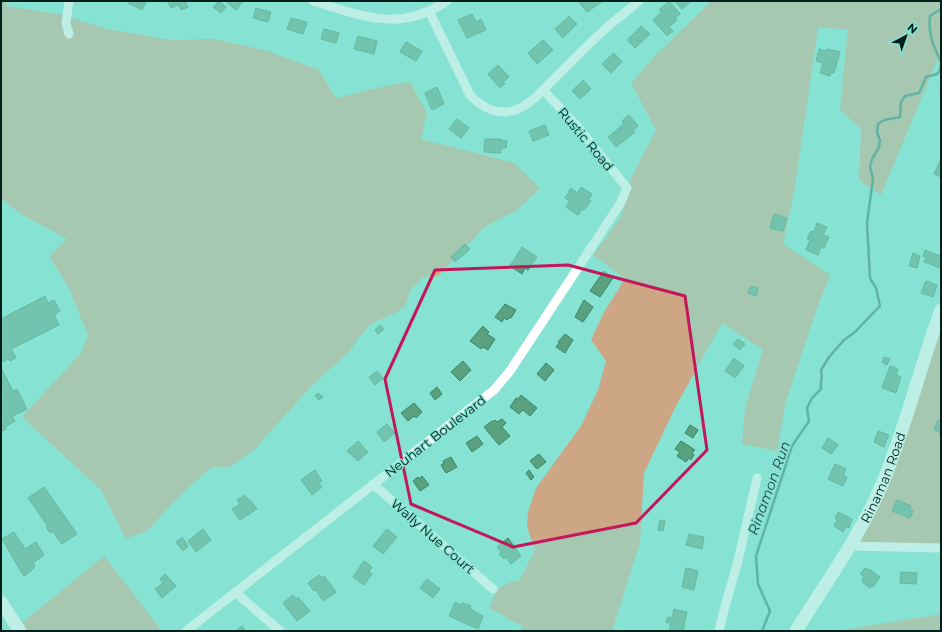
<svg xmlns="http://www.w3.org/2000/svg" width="942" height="632" font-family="Montserrat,sans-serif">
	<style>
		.green { fill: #cda785 }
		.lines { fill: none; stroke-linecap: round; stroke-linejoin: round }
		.stream { stroke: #337b70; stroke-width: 2.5 }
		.building { fill: #5aa180; stroke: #3a8665 }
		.street { stroke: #fff; stroke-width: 9 }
		.secondary { stroke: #fff; stroke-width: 13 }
		.marked { fill: none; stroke: #c2185b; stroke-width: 3; stroke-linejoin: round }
		.labels { text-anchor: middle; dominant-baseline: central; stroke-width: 3; stroke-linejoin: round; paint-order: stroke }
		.street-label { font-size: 13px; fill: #011f1b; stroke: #86e2d3 }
		.water-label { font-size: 14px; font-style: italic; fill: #234c45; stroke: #86e2d3 }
	</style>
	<rect width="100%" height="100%" fill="#86e2d3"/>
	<!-- green -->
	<path class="green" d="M1,1H7L6,6L63,15L107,29L172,40L214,39L268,51L319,70L336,98L386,86L410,82L427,113L421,139L514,163L540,188L517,210L486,226L438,276L422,278L410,291L405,307L393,314L372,323L359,337L350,351L312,385L253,451L229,467H212L180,495L148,530L126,539L101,490L22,417L81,353L88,335L68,286L49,256L67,239L21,214L1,199Z
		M711,1H941V51L881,195L859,180L861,129L840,110L848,29L818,28L794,193L783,244L830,275L816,311L786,401L777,451L742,444L745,408L763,350L722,323L676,406L644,473L640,543L612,631H520L523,626L512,621L490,608C497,588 499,585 520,580L535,550L527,527L528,512L536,488L581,426L598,390L606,361L591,340L604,312L625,279L593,255L621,217L631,178L656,130L631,83L653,58Z
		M941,310V548L850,546L859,531Z
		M104,556L162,631H20L17,627Z
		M941,614V631H796L843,630Z"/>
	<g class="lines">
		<!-- stream -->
		<path class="stream" d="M941,9L930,16C928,35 933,45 941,62
			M762,631L770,611L758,584L756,556L792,446L809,421L807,408L812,398L821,389C820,382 823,377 821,370L829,357L844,340L855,332L880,306L876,288L870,278L867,223L873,179L870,166L872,159L879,147L880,140L877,132L878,124L884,120L900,117L901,102L905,96L919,93L926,77L937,74L940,70L941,65"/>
	</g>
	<!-- building -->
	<path class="building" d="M130,1H147L142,10L128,3Z
		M167,1H185L188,7L181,10L179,5L171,8Z
		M219,1L226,7L221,13L213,7Z
		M225,1H243L236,10Z
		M580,1H603L587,12L579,2Z
		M669,1L680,14L675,18L677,20L669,27L673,31L667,36L653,20L662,12L659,10Z
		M675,1H691L682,9Z
		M256,8L271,12L268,22L253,18Z
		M472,14L476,22L481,19L486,30L467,38L458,20Z
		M569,16L577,24L563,38L555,29Z
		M291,18L307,22L303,34L287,29Z
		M641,26L650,34L635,48L627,40Z
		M324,29L339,33L336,43L321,39Z
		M358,36L377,41L374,54L354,49Z
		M543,40L553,50L537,64L528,53Z
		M406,42L422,51L416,61L400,52Z
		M819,49L826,51L827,49L840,52L834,73L831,72L830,76L820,73L823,63L816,61Z
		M614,53L622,62L611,73L602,64Z
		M498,65L509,77L503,82L505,84L500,88L488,74Z
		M583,80L591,89L580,99L572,91Z
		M437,87L444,104L432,110L425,93Z
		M629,115L638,126L633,130L635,132L616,147L608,137L624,124L622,121Z
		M457,119L469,128L461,138L449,129Z
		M545,125L549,135L533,141L529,131Z
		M485,139H502V141H507L506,148H501V153L484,152Z
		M941,159V177L934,174Z
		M581,187L592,194L590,198L589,197L587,198L591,201L584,210L582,209L578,215L566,207L570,201L565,198L571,188L577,193Z
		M774,214L787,218L783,231L770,228Z
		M817,223L827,227L823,235L829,237L824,248L821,247L818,255L806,250L810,240L807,239L811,231L814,232Z
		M465,244L470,249L455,262L451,257Z
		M522,247L537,257L528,270L525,268L522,274L510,266Z
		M925,250L941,256V268L924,262L926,257L923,256Z
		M913,253L920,256L917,268L909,266Z
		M604,271L613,278L600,297L590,291Z
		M926,281L937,285L933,297L921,293Z
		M751,286L758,288L756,296L748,293Z
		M45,296L48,303L54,300L60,311L54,315L59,325L11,349L16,358L10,361L9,359L1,362V319Z
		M584,300L593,307L583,322L575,317Z
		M505,304L516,310L511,318H509L507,320L504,318L502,322L495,317Z
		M380,325L384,329L378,334L375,330Z
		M483,326L489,332L487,334L495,339L488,350L483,347L481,349L470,341Z
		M565,334L573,340L565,353L556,347L559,343L558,342Z
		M738,339L745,344L740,350L733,344Z
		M884,357L890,359L887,365L882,362Z
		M734,358L744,366L735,378L725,371Z
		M463,361L471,370L460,381L451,372Z
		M546,363L554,370L545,381L537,374Z
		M890,366L898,369L896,375L901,377L896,393L882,388Z
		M1,368L13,391L17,389L27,409L12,416L15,421L5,427L6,429L1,432Z
		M377,371L383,378L375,385L369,377Z
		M437,387L442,394L435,400L430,393Z
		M318,393L323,397L319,400L315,396Z
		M521,395L537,408L530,416L523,410L519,414L510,407L516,398L518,399Z
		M414,403L422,412L416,418L414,416L408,421L401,413Z
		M502,419L506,423L502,427L510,436L499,445L484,427L492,421V422L495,420L497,422Z
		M938,420L941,421V435L939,434L940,432L934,430Z
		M387,424L395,433L384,442L377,432Z
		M690,425L698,430L693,438L685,433Z
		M878,431L889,435L884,447L874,442Z
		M477,436L483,444L472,452L466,443Z
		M828,438L838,445L831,454L822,448Z
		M358,441L368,452L358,461L347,451Z
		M681,441L695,450L692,453L694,455L691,460L689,458L686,462L677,456L680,452L675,449Z
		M539,454L546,462L537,469L530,461Z
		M451,457L457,467L446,473L441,465L444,463L443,461Z
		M835,464L846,469L843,475L847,477L843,486L828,479Z
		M315,470L322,481L319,483L322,487L312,495L301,480Z
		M529,470L534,477L531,480L526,473Z
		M422,476L429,485L420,491L413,481L418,477L419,479Z
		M44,487L77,534L62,544L52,531L50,533L46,527L48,526L28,498Z
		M245,495L248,500L249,499L257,509L240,520L232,509L240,504L237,500Z
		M897,500L911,506L910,510L913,511L910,518L892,511Z
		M838,512L852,519L849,528L846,526L843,532L834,526L837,520L835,518Z
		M660,520L665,521L663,531L658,530Z
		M203,529L211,540L196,552L188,541Z
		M387,529L397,537L383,554L373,546Z
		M14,532L25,549L36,542L44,555L33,563L35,567L25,576L23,575L2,539Z
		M689,534L704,537L702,549L686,545Z
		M182,537L188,546L183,551L176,542Z
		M508,538L521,556L511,564L506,557L504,559L499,554L501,552L497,547Z
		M364,561L372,567L369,572L372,574L364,585L353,577Z
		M686,568L698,571L694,590L682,587Z
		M865,568L868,570L869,569L880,577L873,587L872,585L870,588L862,582L864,576L860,574Z
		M901,572L917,573L916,584L900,583Z
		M165,574L176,586L162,598L155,589L163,583L160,579Z
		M319,575L322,578L324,576L336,592L323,601L316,590L314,591L308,583Z
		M427,579L440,589L433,598L420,588Z
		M293,595L296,599L298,597L310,611L297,621L283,603Z
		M455,602L461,605L462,603L471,606L470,609L483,616L478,629L449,616Z
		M674,609L687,612L683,631H669L671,623L666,622L668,617L672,618Z
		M242,626L246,631H236Z"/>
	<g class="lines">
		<!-- street -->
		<path class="street" d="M69,1L66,23L69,34
			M313,1C363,16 400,33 447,1
			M429,11L470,95C482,108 499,116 516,110C531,104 543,90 554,79C570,64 585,47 602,32C613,21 627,12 639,1
			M373,484L493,589
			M850,546L941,548
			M235,592L280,631
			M186,631L494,390L510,371L620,204L627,188L577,126L543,90
			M719,631L724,610L738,561L757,478"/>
		<!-- secondary -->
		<g class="secondary">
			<path d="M1,602L20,631"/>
			<path id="s1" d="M796,631C826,582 861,535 883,482C906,426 920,367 941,310"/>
		</g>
	</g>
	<!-- marked area -->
	<path d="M0 0H942V632H0ZM568,265L685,296L707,450L636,523L513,547L411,504L385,379L435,270Z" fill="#86e2d3" fill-opacity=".55" fill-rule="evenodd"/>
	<path class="marked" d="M568,265L685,296L707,450L636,523L513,547L411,504L385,379L435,270Z"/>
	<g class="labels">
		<!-- street labels -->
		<g class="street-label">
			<text transform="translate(586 139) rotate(50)">Rustic Road</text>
			<text transform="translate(435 436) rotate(-38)">Neuhart Boulevard</text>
			<text stroke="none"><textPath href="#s1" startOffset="177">Rinaman Road</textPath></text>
			<text transform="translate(433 536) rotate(41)">Wally Nue Court</text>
		</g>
		<!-- water labels -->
		<g class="water-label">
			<text transform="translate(769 488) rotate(-70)">Rinamon Run</text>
		</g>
	</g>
	<!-- border -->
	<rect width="942" height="632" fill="none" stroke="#011f1b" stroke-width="4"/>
	<!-- north arrow -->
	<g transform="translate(906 36) rotate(41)" stroke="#86e2d3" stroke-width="3" paint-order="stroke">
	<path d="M0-3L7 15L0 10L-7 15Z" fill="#011f1b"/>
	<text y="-6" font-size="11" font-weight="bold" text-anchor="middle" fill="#011f1b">N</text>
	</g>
</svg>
